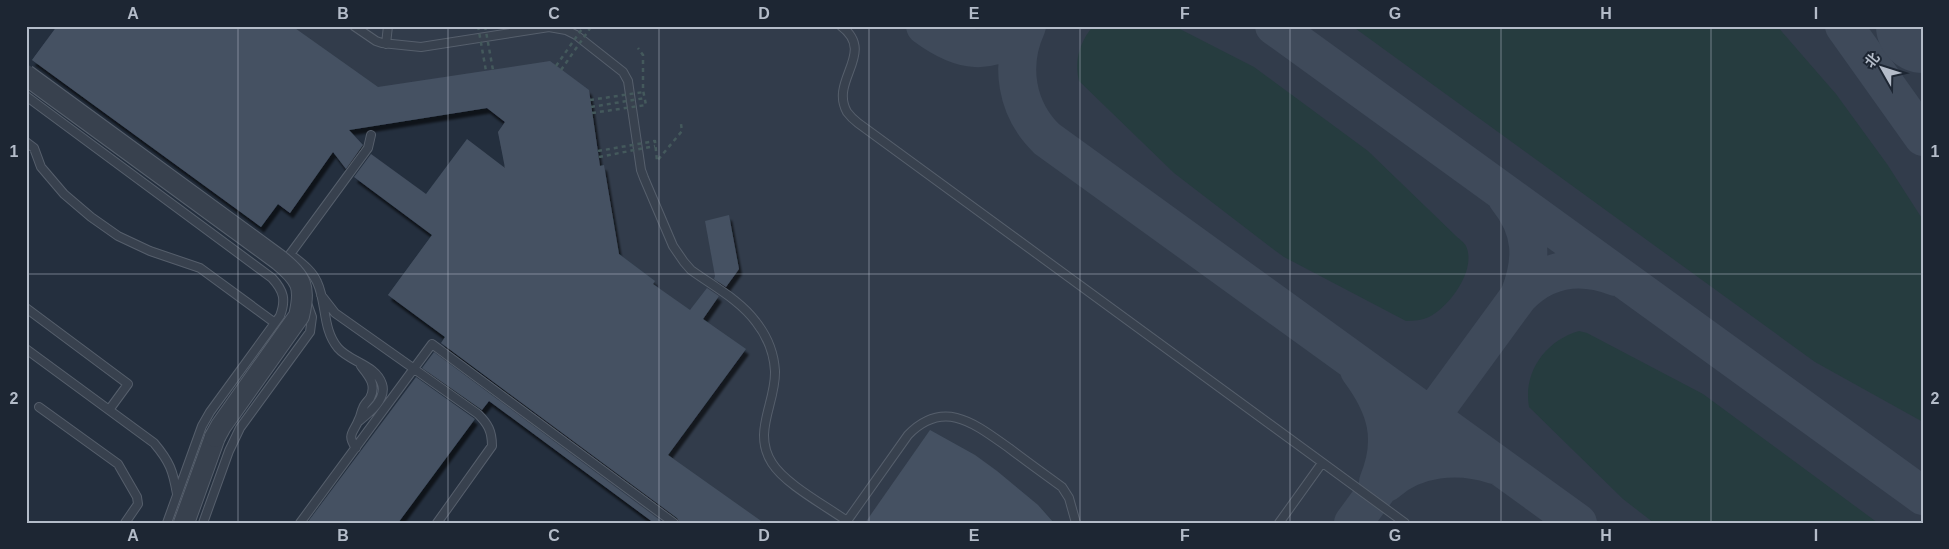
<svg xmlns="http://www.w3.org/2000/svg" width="1949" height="549" font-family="Helvetica,'Noto Sans SC',sans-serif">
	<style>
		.airport { fill: #323c4b }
		.green { fill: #263c3f }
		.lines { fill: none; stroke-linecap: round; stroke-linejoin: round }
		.taxiway { stroke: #3f4a5a; stroke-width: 38 }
		.runway { stroke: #3f4a5a; stroke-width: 92 }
		.building { fill: #455162; filter: url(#shadow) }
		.service-casing { stroke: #565f6c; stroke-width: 10 }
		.tertiary-casing { stroke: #565f6c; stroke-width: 22 }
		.service { stroke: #38414e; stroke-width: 8 }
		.tertiary { stroke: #38414e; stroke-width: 20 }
		.tertiary-bridge-casing { stroke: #565f6c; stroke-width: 22; stroke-linecap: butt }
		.path-bridge { stroke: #44595c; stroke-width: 2.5; stroke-dasharray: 4 4; stroke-linecap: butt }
		.tertiary-bridge { stroke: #38414e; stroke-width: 20 }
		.grid { fill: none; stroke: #b4bcc9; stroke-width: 1; stroke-opacity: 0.55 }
		.neatline { fill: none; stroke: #b4bcc9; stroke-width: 2 }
		.grid-label { font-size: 16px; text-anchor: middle; font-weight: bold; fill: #b4bcc9 }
	</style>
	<defs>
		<filter id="shadow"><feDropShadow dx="3" dy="5.5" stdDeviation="1" flood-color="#0009"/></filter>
	</defs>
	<rect width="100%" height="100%" fill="#242f3e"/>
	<!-- airport -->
	<path class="airport" d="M53,26H1923V523H654L495,405L510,384L388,295L432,235L463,221L505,165L498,132L505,122L487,108L349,130L290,213L277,204L261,227L32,60L46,41L53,47L62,33Z"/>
	<!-- green -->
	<path class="green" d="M1093,26H1174L1254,67L1368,151L1455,235C1458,238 1464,242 1466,246C1477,270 1449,307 1429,317C1422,320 1414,321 1406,321L1284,257L1273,249L1174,173L1079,81C1074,60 1080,42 1093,26Z
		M1352,26H1777L1836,94L1887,164L1923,220V422L1815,362Z
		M1579,331L1587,333L1703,394L1878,523H1654L1623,499L1529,407C1523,372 1545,341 1579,331Z"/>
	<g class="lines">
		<!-- taxiway -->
		<path class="taxiway" d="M925,26C960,52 991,59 1025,26
			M1027,26C1009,65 1016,109 1047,139L1578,523
			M1274,26L1923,496
			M1844,26L1923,137
			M1921,26L1923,27
			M1507,198C1533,230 1533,260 1519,296
			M1359,370C1386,406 1396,439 1378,482
			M1386,483C1415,457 1458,453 1494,465
			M1353,523L1519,296C1546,268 1580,263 1616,277"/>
		<!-- runway -->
		<path class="runway" d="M1922,26L1923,27"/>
	</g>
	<!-- building -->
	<path class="building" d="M57,26H292L378,87L550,61L589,90L600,166L604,165L619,254L655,281L653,284L690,310L707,288L719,296L703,319L746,349L668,455L764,523H680L677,518L441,343L445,337L388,295L432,235L354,177L371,154L426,194L467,139L505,168L498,132L505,122L487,108L349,130L363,145L346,169L333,152L290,213L278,204L261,227L32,60Z
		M729,215L739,269L726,287L714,279L715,276L705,221Z
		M434,352L664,523H654L489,401L482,410L422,368Z
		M416,377L475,419L398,523H307Z
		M930,430L975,455L997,471L1038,505L1054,523H865Z"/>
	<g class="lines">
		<!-- service casing -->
		<g class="service-casing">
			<path id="service" d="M354,26L376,41L382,43L421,47L549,27L566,30L576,35L623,72L628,81L641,170L644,178L673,246L684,262L691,270C713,286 740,300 756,322C767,336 774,354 775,371C776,403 752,432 772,463C785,484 826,506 847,521L908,435C944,398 975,424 1009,448C1026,461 1044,474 1062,487L1069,498L1076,523
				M841,26C877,53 829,80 847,112C850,116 854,120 858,123L1405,523
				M386,44L388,26
				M26,96L272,278C284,291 286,300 280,316L210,412L202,426L167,523
				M26,142L34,148L41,167L64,194L91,217L118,236L150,251L200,268L275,323
				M290,254C300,262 312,270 317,282C327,303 322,329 338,348C350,362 376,365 382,384C387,399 369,413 359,421
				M288,257L368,148L371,135
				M321,295L335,313L478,414C488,424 492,431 492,446L437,523
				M26,308L128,384L109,410
				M26,349L154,443C170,462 173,471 177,494
				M39,407L118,464L137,497L138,504L125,523
				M356,448C346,434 354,433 359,419C361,416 361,411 363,408C364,404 368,401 370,398C377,385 369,376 361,366
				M203,523L229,451L240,428L310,332L312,317L307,303
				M300,523L432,344L674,523
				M1279,523L1322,463"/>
		</g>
		<!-- tertiary casing -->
		<g class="tertiary-casing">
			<path id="tertiary" d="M184,523L215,437"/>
		</g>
		<!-- service -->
		<use href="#service" class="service"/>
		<!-- tertiary -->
		<use href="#tertiary" class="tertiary"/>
		<!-- tertiary-bridge casing -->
		<g class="tertiary-bridge-casing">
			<path id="tertiary-bridge" d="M26,75L279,260C302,279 306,287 299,316L221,426L215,437"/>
		</g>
		<!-- path-bridge -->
		<path class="path-bridge" d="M478,26L486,71
			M485,26L493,70
			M556,66L584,26
			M561,70L591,27L589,26
			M590,100L644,92
			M591,107L645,98
			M592,113L646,105L643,90V55L638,48
			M598,151L655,141L657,161L682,131L681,124
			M599,157L655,146"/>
		<!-- tertiary-bridge -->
		<use href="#tertiary-bridge" class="tertiary-bridge"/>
	</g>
	<!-- grid -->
	<path class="grid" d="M238,26V523M448,26V523M659,26V523M869,26V523M1080,26V523M1290,26V523M1501,26V523M1711,26V523M26,274H1923"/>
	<!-- border -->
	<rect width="1949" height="549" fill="none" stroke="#1d2633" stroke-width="55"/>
	<!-- north arrow -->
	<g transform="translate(1882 68) rotate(309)" stroke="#1d2633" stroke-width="4" paint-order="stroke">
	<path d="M0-4L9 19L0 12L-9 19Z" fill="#b4bcc9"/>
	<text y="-8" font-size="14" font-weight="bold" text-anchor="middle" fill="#b4bcc9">北</text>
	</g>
	<rect x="28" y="28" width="1894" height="494" class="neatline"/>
	<g class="grid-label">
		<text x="133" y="19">A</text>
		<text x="343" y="19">B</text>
		<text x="554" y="19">C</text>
		<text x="764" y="19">D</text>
		<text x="974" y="19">E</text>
		<text x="1185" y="19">F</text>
		<text x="1395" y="19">G</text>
		<text x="1606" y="19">H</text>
		<text x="1816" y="19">I</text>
		<text x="14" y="157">1</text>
		<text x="1935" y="157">1</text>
		<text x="14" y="404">2</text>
		<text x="1935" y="404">2</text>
		<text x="133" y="541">A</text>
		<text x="343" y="541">B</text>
		<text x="554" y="541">C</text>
		<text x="764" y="541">D</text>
		<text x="974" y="541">E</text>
		<text x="1185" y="541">F</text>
		<text x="1395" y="541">G</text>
		<text x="1606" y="541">H</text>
		<text x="1816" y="541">I</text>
	</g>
</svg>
